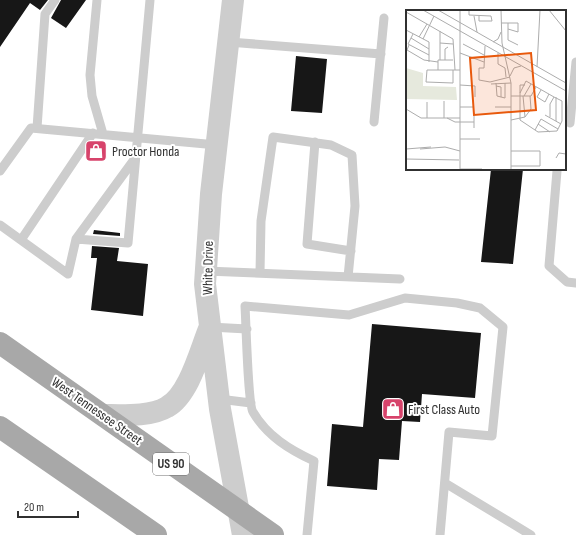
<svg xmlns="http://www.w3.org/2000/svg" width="576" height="535" font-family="'Sofia Sans Condensed',sans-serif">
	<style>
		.building { fill: #171717 }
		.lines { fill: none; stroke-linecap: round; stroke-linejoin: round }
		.service { stroke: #cdcdcd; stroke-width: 9 }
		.tertiary { stroke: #cdcdcd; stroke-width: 22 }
		.primary { stroke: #a8a8a8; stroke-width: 22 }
		.labels { text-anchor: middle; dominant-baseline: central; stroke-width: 4; stroke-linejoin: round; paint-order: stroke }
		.shield { fill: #fff; stroke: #6e6e6e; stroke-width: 1 }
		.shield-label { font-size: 13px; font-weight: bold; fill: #303030 }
		.poi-label { font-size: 14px; fill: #303030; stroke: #fff; text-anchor: start }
		.street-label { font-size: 14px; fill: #303030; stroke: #fff }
		.inset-road { fill: none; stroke: #acacac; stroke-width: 1 }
		.view { fill: #e8590c; fill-opacity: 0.15; stroke: #e8590c; stroke-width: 2 }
		.inset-edge { fill: none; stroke: #303030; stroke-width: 2 }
	</style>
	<rect width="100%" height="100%" fill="#fff"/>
	<!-- building -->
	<path class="building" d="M0,0H48L40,10L30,3L0,47Z
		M61,0H86L66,28L51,18Z
		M296,56L327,59L322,113L291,111Z
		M491,169H523L513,264L481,262Z
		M94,230L120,233V236L93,234Z
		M92,246L119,248L117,261L148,264L143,316L91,310L97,258H91Z
		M372,324L481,333L475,398L422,394L420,422L402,421L399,460L379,459L377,490L327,486L332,424L363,427Z"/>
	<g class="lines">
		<!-- service -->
		<path class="service" d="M97,0L90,75L92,96L103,134
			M229,42L381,54
			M374,122L384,18
			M570,123L576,62
			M37,128L45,14L55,0
			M315,142L307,244L351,251
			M0,171L31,128L217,145
			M557,171L549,266L567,282L576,283
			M0,225L68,274L76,239L136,157
			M76,239L128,243L150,0
			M21,240L93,133
			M206,271L400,279
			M260,273L261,221L273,137L331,145L352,155L355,206L348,277
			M210,327L247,329
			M219,399L251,403
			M445,483L531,535
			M307,535L314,461C290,450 267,436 253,412C248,405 246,321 245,306L349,315L405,298L457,303L480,308L503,327L492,436L449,432L440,535"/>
		<!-- tertiary -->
		<path class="tertiary" d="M233,0L211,194L205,284L220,409L243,535
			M103,415C121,415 151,417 167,407C189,395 200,351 209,329"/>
		<!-- primary -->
		<path class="primary" d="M0,343L273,535
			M0,427L156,535"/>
	</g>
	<!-- icons -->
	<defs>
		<g id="shop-square" transform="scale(1.15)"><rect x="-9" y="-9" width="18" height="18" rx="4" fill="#d7436b" stroke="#fff"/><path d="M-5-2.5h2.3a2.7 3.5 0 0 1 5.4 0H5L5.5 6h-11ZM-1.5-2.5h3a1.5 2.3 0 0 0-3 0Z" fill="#fff"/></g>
	</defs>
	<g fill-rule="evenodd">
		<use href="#shop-square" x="96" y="151"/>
		<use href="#shop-square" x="393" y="409"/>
	</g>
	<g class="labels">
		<!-- shield labels -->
		<rect class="shield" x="153" y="453" width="36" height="22" rx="3"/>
		<g class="shield-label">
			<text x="171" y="464">US 90</text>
		</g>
		<!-- poi labels -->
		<g class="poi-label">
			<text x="112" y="151">Proctor Honda</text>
			<text x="408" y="409">First Class Auto</text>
		</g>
		<!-- street labels -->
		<g class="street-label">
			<text transform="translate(208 268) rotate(-89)">White Drive</text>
			<text transform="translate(97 411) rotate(35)">West Tennessee Street</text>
		</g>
	</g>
	<!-- overview -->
	<g transform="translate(406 10)">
		<rect width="160" height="160" fill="#fff"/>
		<path d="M0,58L17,63V76L50,77L51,90L0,89Z" fill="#e6e9dd"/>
		<path class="inset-road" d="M17,0L160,81M32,0L160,73M63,0V5L85,6L86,11H73V6M95,0L96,33L105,73V160M143,0L160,21M0,2L47,29L49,60M68,6L71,22M95,13H112V22L102,19M102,13V30L112,35M0,20L23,32V52M7,24L2,34L23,45M13,27L21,14M5,28L23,39M17,29L28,6M87,32L92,29L95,22M34,33L47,34M57,34L78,45M3,35L1,40L18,50L32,52M79,36L78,58H73V70L84,72L104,67M54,43L78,52M92,43V54L99,58L100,67M34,50V21M39,50V39L42,37M131,57L134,0M32,60V50H47M47,60V73L20,72L21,60H54M104,66L108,58L115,56M90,73L91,86L99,88V73M85,74L105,73M54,75L69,76V87M119,75H114V110L132,122L151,121L156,111V91L148,87L144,94V107M90,76L95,77V87M135,80L131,87L139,92L143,84M114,83L120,71L148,87M105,86H125L130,77M117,86L119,107M118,86L125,74M38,91V108M21,92V108M54,97H68M89,97H105M0,99L15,108H54M139,105L155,114M41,108L49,112H68M105,110L119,107L125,99L124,86M150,111V87M132,114L144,122M68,118V105M129,120L135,109L152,119M54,129H74M0,139L25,137M14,139L39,137L54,141M105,141H134V156H105M150,148L153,143L160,144M54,159H76M0,160V149L53,150M54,160V0"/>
		<path class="view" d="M125,43L130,100L68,105L64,48Z"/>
		<rect width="160" height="160" class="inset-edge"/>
	</g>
	<!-- scale -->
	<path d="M18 511v6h60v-6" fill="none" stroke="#303030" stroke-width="2"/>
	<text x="24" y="511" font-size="12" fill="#303030" stroke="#ffffff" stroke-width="3" paint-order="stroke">20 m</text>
</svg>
